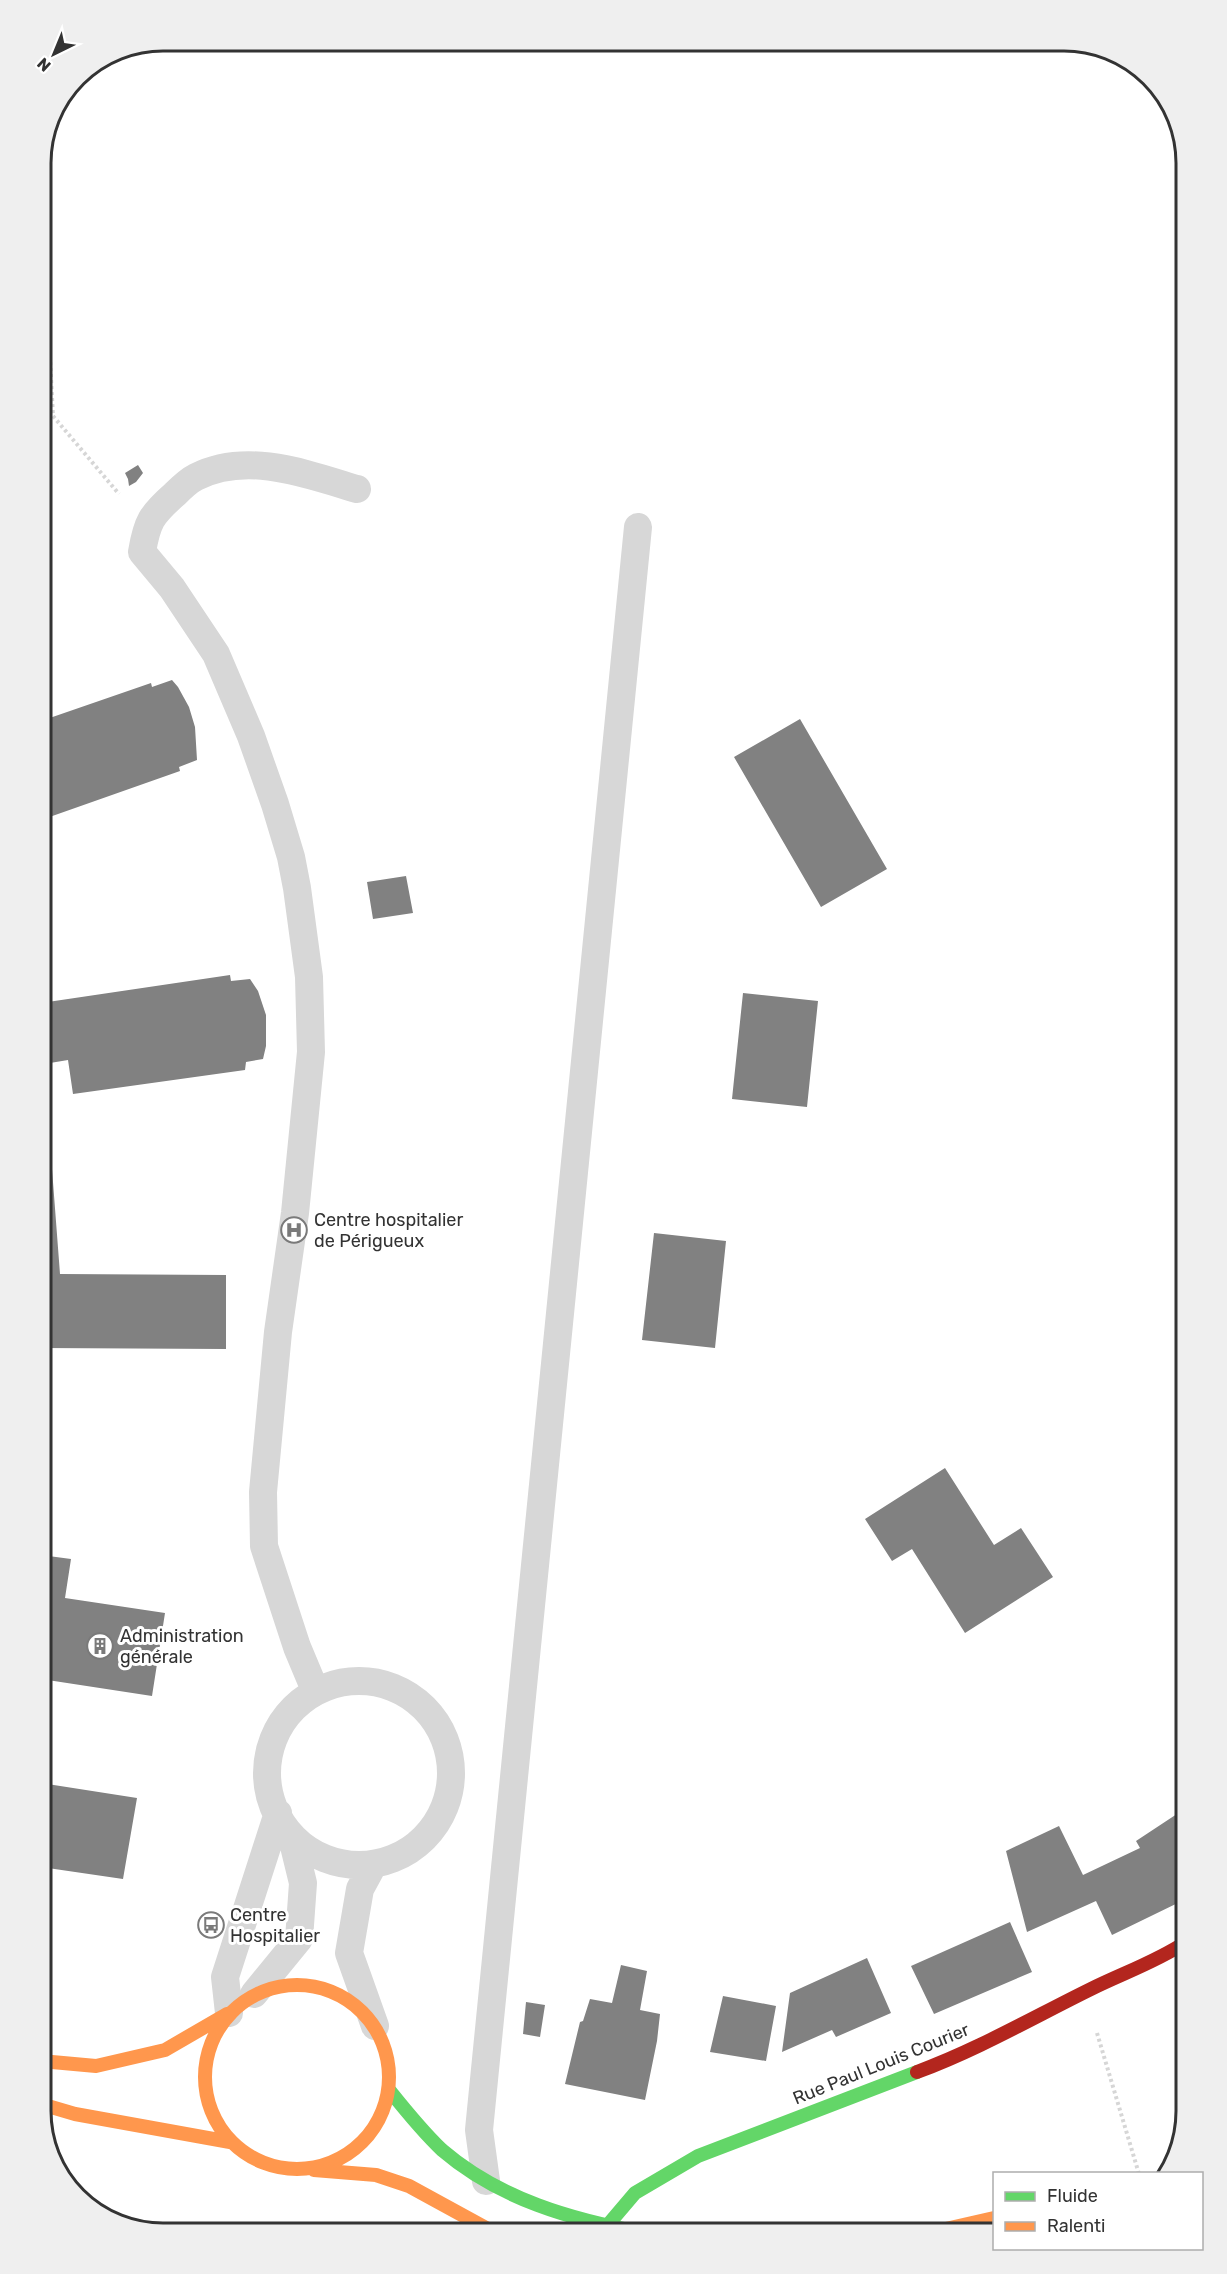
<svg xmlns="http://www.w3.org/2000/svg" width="1227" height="2274" font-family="Rubik,sans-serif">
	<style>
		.building { fill: #818181 }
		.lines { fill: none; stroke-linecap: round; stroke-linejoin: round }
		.path { stroke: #d6d6d6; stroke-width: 4; stroke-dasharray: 3 3; stroke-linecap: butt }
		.lane { stroke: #d7d7d7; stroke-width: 28 }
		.fast { stroke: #63d668; stroke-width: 14 }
		.slow { stroke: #ff974d; stroke-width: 14 }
		.jam { stroke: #b3261e; stroke-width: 14 }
		.labels { text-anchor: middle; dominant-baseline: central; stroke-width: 6; stroke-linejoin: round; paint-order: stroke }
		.poi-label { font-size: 18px; fill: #333; stroke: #fff; text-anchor: start }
		.street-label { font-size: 18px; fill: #333; stroke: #fff }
		.rim { fill: none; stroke: #333; stroke-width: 3 }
	</style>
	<rect width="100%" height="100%" fill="#fff"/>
	<!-- building -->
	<path class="building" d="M138,465L143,473L136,482L129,486L128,479L125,473Z
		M172,680L178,687L189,707L195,727L197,760L179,767L180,771L41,820V721L151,683L152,687Z
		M800,719L887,869L821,907L734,757Z
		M406,876L413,913L373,919L367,882Z
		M230,975L231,981L250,979L258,991L266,1015V1046L263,1059L246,1062L245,1070L73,1094L68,1060L44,1064L60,1274L226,1275V1349L41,1348V1003Z
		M743,993L818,1001L807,1107L732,1099Z
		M654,1233L726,1241L715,1348L642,1340Z
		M945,1468L994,1545L1021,1528L1053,1577L965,1633L912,1549L892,1561L865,1519Z
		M41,1555L71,1559L65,1598L165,1613L152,1696L41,1679Z
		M41,1783L137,1798L123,1879L41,1867Z
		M1186,1808V1899L1112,1935L1096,1901L1027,1932L1006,1851L1059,1826L1083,1875L1140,1848L1136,1841Z
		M1010,1922L1032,1972L934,2014L911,1966Z
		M867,1958L891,2013L836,2037L832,2030L782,2052L790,1993Z
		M621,1965L647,1971L640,2010L660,2014L657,2041L645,2100L565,2084L580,2022L583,2021L590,1999L612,2003Z
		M723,1996L776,2006L766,2061L710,2052Z
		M526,2002L545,2005L540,2037L523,2034Z"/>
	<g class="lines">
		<!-- path -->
		<path class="path" d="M41,292L47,301L53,416L119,494
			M1097,2033L1139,2174"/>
		<!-- lane -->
		<path class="lane" d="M267 1773a92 92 0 1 1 184 0a92 92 0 1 1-184 0Z
			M315,1690L297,1647L264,1546L263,1492L278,1332L295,1213L311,1052L309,977L297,888L291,857L275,804L251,736L216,654L172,588L142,552C147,522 151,515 175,494C181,488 188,481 196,477C247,451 307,474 357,489
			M373,1865L360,1889L349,1953L375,2026
			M254,1994L299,1939L303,1883L292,1838
			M229,2013L225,1977L278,1813
			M486,2181L479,2130L638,527"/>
		<!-- fast -->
		<path class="fast" d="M390,2091C406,2111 423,2132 442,2150C499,2199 572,2220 645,2233
			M601,2233L635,2193L698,2156L917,2072"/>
		<!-- slow -->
		<path class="slow" d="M205 2077a92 92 0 1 1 184 0a92 92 0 1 1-184 0Z
			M41,2061L96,2066L165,2050L227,2014
			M41,2104L75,2114L230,2142
			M314,2170L376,2175L409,2186L495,2233
			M928,2233L994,2218"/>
		<!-- jam -->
		<path class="jam" d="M917,2072C977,2050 1034,2017 1091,1989C1123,1973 1156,1962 1186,1942"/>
	</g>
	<!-- icons -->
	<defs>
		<g id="hospital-ring" transform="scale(1.35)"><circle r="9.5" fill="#fff" stroke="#7a7a7a" stroke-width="1.5"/><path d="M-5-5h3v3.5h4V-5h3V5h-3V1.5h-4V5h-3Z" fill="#7a7a7a"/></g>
		<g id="building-ring" transform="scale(1.35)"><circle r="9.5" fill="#fff" stroke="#7a7a7a" stroke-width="1.5"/><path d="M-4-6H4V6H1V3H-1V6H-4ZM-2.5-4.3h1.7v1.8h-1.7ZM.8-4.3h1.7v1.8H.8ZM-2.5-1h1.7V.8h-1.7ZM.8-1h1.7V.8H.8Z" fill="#7a7a7a"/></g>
		<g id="bus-ring" transform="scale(1.35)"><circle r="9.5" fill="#fff" stroke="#7a7a7a" stroke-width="1.5"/><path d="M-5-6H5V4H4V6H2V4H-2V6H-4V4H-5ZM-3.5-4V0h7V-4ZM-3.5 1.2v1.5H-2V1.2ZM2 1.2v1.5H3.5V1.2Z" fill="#7a7a7a"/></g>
	</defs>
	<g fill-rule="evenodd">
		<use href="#hospital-ring" x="294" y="1230"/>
		<use href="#building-ring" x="100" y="1646"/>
		<use href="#bus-ring" x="211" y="1925"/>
	</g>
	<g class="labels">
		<!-- poi labels -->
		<g class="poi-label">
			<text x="314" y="1220">Centre hospitalier<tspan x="314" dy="21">de Périgueux</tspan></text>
			<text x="120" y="1636">Administration<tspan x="120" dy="21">générale</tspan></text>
			<text x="230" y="1915">Centre<tspan x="230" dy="21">Hospitalier</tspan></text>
		</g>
		<!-- street labels -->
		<g class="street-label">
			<text transform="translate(881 2064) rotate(-22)">Rue Paul Louis Courier</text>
		</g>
	</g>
	<!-- crop -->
	<path d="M0 0H1227V2274H0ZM163 51H1064A112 112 0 0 1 1176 163V2111A112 112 0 0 1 1064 2223H163A112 112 0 0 1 51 2111V163A112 112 0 0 1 163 51Z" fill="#efefef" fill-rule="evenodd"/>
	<path class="rim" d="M163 51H1064A112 112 0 0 1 1176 163V2111A112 112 0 0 1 1064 2223H163A112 112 0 0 1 51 2111V163A112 112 0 0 1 163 51Z"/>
	<!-- legend -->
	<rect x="993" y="2172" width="210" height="78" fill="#ffffff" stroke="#adadad" stroke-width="1.5"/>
	<rect x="1005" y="2192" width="30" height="9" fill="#63d668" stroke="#adadad" stroke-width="1.5"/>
	<text x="1047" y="2202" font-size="18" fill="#333333">Fluide</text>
	<rect x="1005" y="2222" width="30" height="9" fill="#ff974d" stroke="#adadad" stroke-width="1.5"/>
	<text x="1047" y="2232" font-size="18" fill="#333333">Ralenti</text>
	<!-- north arrow -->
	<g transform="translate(54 54) rotate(223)" stroke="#ffffff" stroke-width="4.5" paint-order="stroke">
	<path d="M0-4.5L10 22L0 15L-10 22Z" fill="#333333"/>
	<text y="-9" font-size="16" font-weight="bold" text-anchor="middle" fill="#333333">N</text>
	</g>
</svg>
